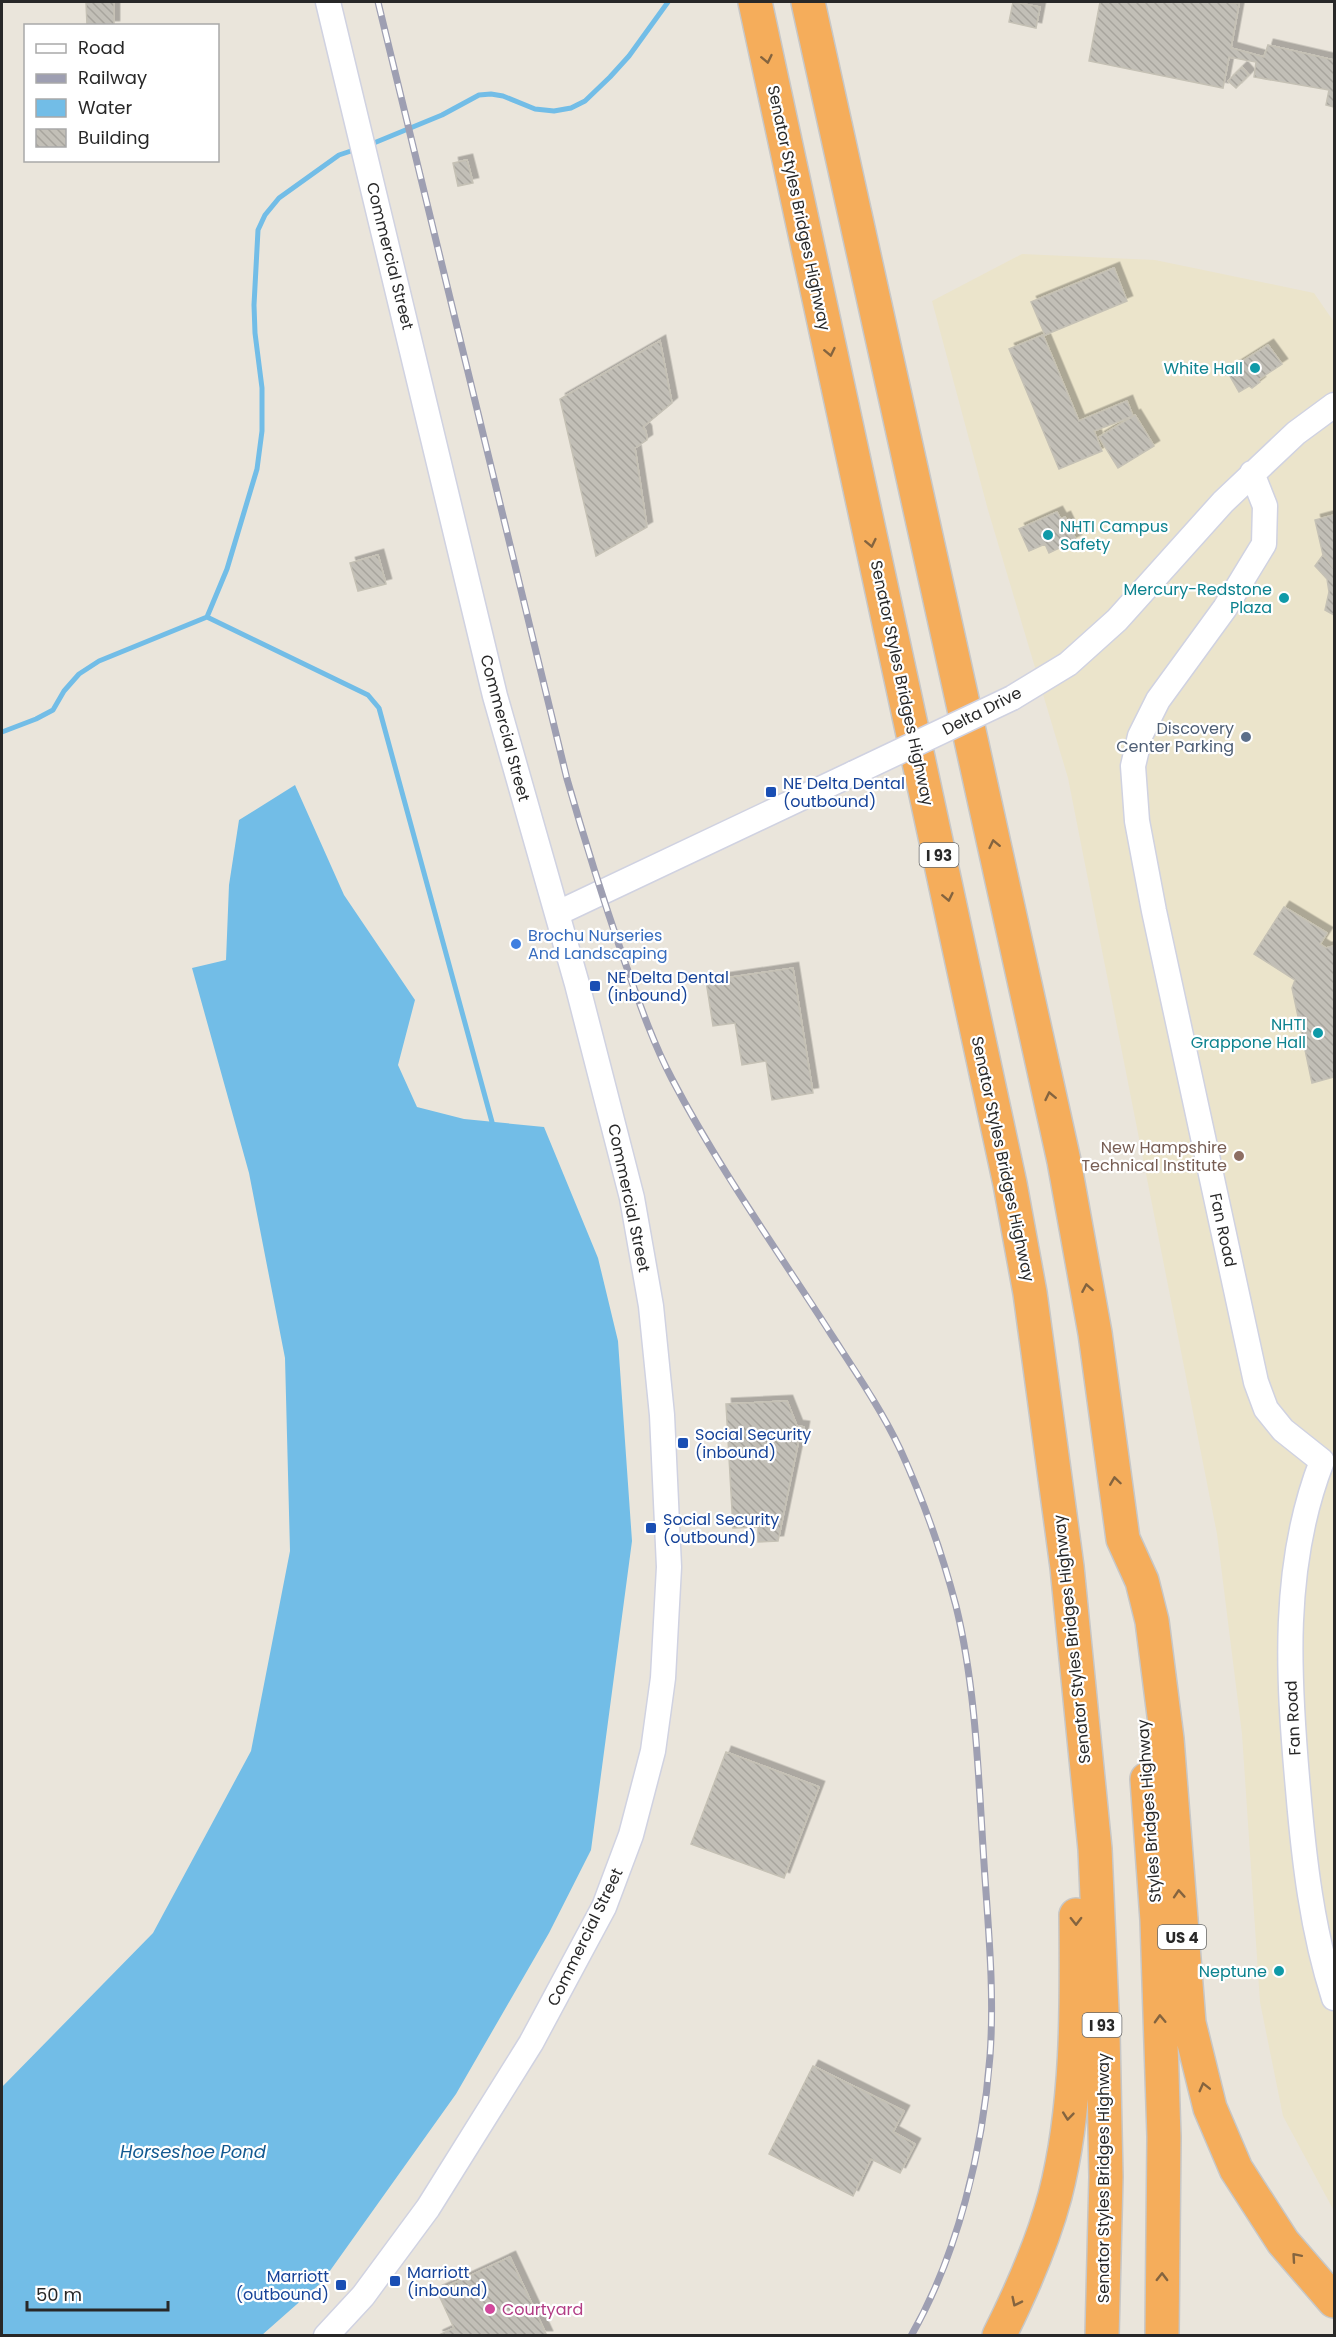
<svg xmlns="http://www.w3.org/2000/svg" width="1336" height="2337" font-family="Poppins,sans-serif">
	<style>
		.education { fill: #ebe4cb }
		.water { fill: #72bde7 }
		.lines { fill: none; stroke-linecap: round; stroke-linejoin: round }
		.stream { stroke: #72bde7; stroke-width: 5 }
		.building { fill: url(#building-back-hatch); stroke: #c5c1b5; stroke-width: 1.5; filter: url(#shadow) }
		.minor-casing { stroke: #d0d2e1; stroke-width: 27 }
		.highway-casing { stroke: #c7c7c7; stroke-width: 36 }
		.minor { stroke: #fff; stroke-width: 24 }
		.highway { stroke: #f5ad5b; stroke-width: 33 }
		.rail-casing { stroke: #9e9fb2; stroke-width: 7 }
		.rail { stroke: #fff; stroke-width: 4.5; stroke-dasharray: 14; stroke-linecap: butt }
		.minor-bridge-casing { stroke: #d0d2e1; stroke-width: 27; stroke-linecap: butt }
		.minor-bridge { stroke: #fff; stroke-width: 24 }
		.oneway { stroke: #84643f }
		.culture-dot { fill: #0f9aa8; stroke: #fff; stroke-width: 2 }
		.service-dot { fill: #5c6f8a; stroke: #fff; stroke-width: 2 }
		.transit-dot { fill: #1a4fb4; stroke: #fff; stroke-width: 2 }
		.shop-dot { fill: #3f7fe0; stroke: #fff; stroke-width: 2 }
		.education-dot { fill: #8d6e63; stroke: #fff; stroke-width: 2 }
		.hotel-dot { fill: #d1479c; stroke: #fff; stroke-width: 2 }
		.labels { text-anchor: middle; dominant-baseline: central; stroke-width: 4.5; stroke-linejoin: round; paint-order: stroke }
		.shield { fill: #fff; stroke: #686868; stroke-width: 1.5 }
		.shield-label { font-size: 15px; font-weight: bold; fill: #282828 }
		.street-label { font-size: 16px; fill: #282828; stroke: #fff }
		.culture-label { font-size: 16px; fill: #0d838f; stroke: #fff; text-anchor: end }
		.service-label { font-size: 16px; fill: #4e5e75; stroke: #fff; text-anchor: end }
		.transit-label { font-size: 16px; fill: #164399; stroke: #fff; text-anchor: start }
		.shop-label { font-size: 16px; fill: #366cbe; stroke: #fff; text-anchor: start }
		.education-label { font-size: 16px; fill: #785e54; stroke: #fff; text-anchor: end }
		.hotel-label { font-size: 16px; fill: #b23c85; stroke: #fff; text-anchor: start }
		.water-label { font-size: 18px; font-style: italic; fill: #145a91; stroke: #fff }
	</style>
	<defs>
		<pattern id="building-back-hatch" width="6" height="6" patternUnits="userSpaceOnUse" patternTransform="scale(1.5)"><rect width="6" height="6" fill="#c2bfb7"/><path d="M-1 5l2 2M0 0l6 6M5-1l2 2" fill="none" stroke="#a7a49d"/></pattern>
		<filter id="shadow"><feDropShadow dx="5.5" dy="-5.5" stdDeviation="0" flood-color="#0004"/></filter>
	</defs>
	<rect width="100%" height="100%" fill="#eae5db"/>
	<!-- education -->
	<path class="education" d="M1022,254L1155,260L1314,293L1334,322V2211L1283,2116L1260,2002L1242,1734L1217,1534L1068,778L988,510L932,301Z"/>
	<!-- water -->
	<path class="water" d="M295,785L344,895L415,1000L398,1065L417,1107L464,1119L544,1127L598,1258L618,1341L632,1541L591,1850L549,1933L456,2094L322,2282L262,2335H2V2087L153,1933L251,1751L290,1551L285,1358L249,1173L192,968L226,960L229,885L239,820Z"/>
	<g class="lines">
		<!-- stream -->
		<path class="stream" d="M369,145L442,115L479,95L491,94L503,96L535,109L554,111L571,108L585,101L610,77L629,56L668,2
			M207,617L368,695L379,708L492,1122
			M2,732L36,719L53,710L64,691L79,674L99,661L207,617L227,569L257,469L262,431V388L255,333L254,305L258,230L265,215L279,198L339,155L357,149"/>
	</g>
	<!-- building -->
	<path class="building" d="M86,2H114V26H87Z
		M1013,2L1040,7L1036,28L1009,22Z
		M1100,2H1226L1239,4L1231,48L1264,57L1268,45L1334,60V107L1326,105L1329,90L1254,77L1256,62L1229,57L1223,88L1089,61Z
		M1242,67L1249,75L1236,88L1228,81Z
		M467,160L473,183L458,186L453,163Z
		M1114,268L1127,301L1045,335L1031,302Z
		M1043,335L1079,421L1127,401L1133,416L1094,431L1102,451L1059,469L1009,349Z
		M660,341L672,403L643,427L646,431L647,440L635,448L647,527L596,556L560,399Z
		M1268,345L1282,364L1258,380L1260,382L1252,388L1249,386L1239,392L1227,371Z
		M1135,415L1154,446L1118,468L1099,437Z
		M1057,512L1061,519L1065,517L1076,540L1049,553L1045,544L1029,551L1019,529Z
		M1334,515V569L1323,555L1315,520Z
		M378,555L386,584L358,591L350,563Z
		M1323,555L1334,569V615L1325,610L1329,592L1327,579L1315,566Z
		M1284,907L1327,933L1320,944L1326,948L1334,946V1077L1312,1083L1292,988L1295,980L1254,954Z
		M793,968L813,1093L772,1100L766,1061L742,1065L735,1023L713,1026L706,981Z
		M787,1401L797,1426L804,1427L802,1438L799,1439L778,1541L758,1542V1527L733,1528L726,1404Z
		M726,1752L819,1787L784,1878L691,1844Z
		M813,2066L904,2111L893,2132L915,2144L900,2173L871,2159L853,2196L769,2154Z
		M510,2257L547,2336H437L454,2328L437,2291Z"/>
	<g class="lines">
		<!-- minor casing -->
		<g class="minor-casing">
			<path id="minor" d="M1252,473L1265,506L1264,544L1225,608L1158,700L1140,736L1133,766L1137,821L1154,911L1256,1382L1266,1409L1283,1430L1322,1461C1281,1566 1288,1678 1298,1789C1304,1860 1312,1930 1334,1998
				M1012,698L1068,664L1117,620L1223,502L1296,433L1334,405
				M558,913L854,773
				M326,2336L363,2296L428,2208L531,2043L604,1907L631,1835L653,1751L663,1678L669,1567L662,1415L651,1306L632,1198L577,984L495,696L328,2"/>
		</g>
		<!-- highway casing -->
		<g class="highway-casing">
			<path id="highway" d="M755,2L1010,1184L1030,1293L1067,1567L1095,1849L1103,2034L1106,2177L1102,2336
				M808,2L1064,1161L1095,1333L1123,1539L1142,1581L1152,1621L1167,1739L1189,2023L1210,2108L1236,2169L1283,2242L1334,2301
				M1147,1779L1157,1920L1164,2137L1162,2336
				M999,2336C1022,2290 1042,2245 1055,2196C1078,2107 1077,2006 1076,1915"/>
		</g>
		<!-- minor -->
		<use href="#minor" class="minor"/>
		<!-- highway -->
		<use href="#highway" class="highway"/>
		<!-- rail casing -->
		<g class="rail-casing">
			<path id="rail" d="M378,2L567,779C584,838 602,896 622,954C637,996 651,1039 672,1079C718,1167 777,1250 831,1334C855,1371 881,1409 900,1449C923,1499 942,1553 956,1606C975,1684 978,1767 983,1847C987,1916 995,1986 990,2056C983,2149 958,2254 911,2336"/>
		</g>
		<!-- rail -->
		<use href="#rail" class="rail"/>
		<!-- minor-bridge casing -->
		<g class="minor-bridge-casing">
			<path id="minor-bridge" d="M854,773L1012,698"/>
		</g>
		<!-- minor-bridge -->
		<use href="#minor-bridge" class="minor-bridge"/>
	</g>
	<!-- one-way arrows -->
	<defs><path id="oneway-chevron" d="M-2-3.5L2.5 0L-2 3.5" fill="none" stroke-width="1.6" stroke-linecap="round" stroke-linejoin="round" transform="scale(1.5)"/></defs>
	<g class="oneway">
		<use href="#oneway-chevron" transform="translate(767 59) rotate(78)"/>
		<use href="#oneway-chevron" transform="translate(830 352) rotate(78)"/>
		<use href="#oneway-chevron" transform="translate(871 543) rotate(78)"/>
		<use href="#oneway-chevron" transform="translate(994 844) rotate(-102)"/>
		<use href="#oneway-chevron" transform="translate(948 897) rotate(78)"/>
		<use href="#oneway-chevron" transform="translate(1050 1096) rotate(-102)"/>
		<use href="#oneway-chevron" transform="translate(1087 1288) rotate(-100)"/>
		<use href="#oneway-chevron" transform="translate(1115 1481) rotate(-98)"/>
		<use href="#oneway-chevron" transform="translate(1179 1894) rotate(-94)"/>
		<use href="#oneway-chevron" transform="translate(1076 1921) rotate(89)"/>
		<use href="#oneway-chevron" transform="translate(1160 2019) rotate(-92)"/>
		<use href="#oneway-chevron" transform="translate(1204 2087) rotate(-104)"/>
		<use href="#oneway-chevron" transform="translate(1068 2116) rotate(96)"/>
		<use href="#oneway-chevron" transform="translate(1296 2257) rotate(-131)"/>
		<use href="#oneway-chevron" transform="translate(1162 2277) rotate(-89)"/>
		<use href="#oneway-chevron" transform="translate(1016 2302) rotate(116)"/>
	</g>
	<!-- markers -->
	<g class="culture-dot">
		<circle cx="1255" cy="368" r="6"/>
		<circle cx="1048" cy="535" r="6"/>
		<circle cx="1284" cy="598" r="6"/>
		<circle cx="1318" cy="1033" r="6"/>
		<circle cx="1279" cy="1971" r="6"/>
	</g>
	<circle class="service-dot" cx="1246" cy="737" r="6"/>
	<g class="transit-dot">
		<rect x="765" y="786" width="12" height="12" rx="3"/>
		<rect x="589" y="980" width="12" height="12" rx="3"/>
		<rect x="677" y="1437" width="12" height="12" rx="3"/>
		<rect x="645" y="1522" width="12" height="12" rx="3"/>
		<rect x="389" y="2275" width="12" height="12" rx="3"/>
		<rect x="335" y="2279" width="12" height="12" rx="3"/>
	</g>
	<circle class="shop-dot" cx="516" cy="944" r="6"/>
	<circle class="education-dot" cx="1239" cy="1156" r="6"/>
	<circle class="hotel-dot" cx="490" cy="2309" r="6"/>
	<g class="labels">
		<!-- shield labels -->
		<g class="shield">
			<rect x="919.5" y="843" width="39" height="24" rx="4.5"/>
			<rect x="1158" y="1925" width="48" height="24" rx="4.5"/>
			<rect x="1082.5" y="2013" width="39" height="24" rx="4.5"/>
		</g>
		<g class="shield-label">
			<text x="939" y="855">I 93</text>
			<text x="1182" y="1937">US 4</text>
			<text x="1102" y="2025">I 93</text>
		</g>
		<!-- street labels -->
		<g class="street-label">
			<text transform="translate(799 208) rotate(78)">Senator Styles Bridges Highway</text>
			<text transform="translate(390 256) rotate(76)">Commercial Street</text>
			<text transform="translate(902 683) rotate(78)">Senator Styles Bridges Highway</text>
			<text transform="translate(982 711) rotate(-27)">Delta Drive</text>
			<text transform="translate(505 728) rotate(75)">Commercial Street</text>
			<text transform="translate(1003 1159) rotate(78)">Senator Styles Bridges Highway</text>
			<text transform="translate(629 1198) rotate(78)">Commercial Street</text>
			<text transform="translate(1223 1230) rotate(78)">Fan Road</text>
			<text transform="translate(1072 1639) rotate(-96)">Senator Styles Bridges Highway</text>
			<text transform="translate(1293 1718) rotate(-93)">Fan Road</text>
			<text transform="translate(1149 1811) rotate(-94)">Styles Bridges Highway</text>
			<text transform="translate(585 1937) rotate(-64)">Commercial Street</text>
			<text transform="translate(1103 2178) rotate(-90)">Senator Styles Bridges Highway</text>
		</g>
		<!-- culture labels -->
		<g class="culture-label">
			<text x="1243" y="368">White Hall</text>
			<text x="1060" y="526" text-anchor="start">NHTI Campus<tspan x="1060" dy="18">Safety</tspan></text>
			<text x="1272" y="589">Mercury-Redstone<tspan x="1272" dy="18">Plaza</tspan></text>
			<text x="1306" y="1024">NHTI<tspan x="1306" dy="18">Grappone Hall</tspan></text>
			<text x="1267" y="1971">Neptune</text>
		</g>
		<!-- service labels -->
		<g class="service-label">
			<text x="1234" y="728">Discovery<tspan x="1234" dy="18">Center Parking</tspan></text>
		</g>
		<!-- transit labels -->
		<g class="transit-label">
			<text x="783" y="783">NE Delta Dental<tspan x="783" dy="18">(outbound)</tspan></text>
			<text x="607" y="977">NE Delta Dental<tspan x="607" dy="18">(inbound)</tspan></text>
			<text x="695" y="1434">Social Security<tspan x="695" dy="18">(inbound)</tspan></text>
			<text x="663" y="1519">Social Security<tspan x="663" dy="18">(outbound)</tspan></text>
			<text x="407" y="2272">Marriott<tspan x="407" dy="18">(inbound)</tspan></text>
			<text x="329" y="2276" text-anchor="end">Marriott<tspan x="329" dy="18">(outbound)</tspan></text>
		</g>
		<!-- shop labels -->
		<g class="shop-label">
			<text x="528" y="935">Brochu Nurseries<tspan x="528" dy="18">And Landscaping</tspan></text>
		</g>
		<!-- education labels -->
		<g class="education-label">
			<text x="1227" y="1147">New Hampshire<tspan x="1227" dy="18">Technical Institute</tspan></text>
		</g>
		<!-- hotel labels -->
		<g class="hotel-label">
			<text x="502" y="2309">Courtyard</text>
		</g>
		<!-- water labels -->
		<g class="water-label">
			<text x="193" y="2151">Horseshoe Pond</text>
		</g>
	</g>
	<!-- border -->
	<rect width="1336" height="2337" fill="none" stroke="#282828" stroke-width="6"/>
	<!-- legend -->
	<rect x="24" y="24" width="195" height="138" fill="#ffffff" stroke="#a9a9a9" stroke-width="1.5"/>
	<rect x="36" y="44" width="30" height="9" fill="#ffffff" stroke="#a9a9a9" stroke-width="1.5"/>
	<text x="78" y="54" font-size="18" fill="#282828">Road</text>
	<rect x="36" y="74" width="30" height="9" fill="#9e9fb2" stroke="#a9a9a9" stroke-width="1.5"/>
	<text x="78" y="84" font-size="18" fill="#282828">Railway</text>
	<rect x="36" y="99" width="30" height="18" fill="#72bde7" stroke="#a9a9a9" stroke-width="1.5"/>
	<text x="78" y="114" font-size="18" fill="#282828">Water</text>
	<rect x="36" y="129" width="30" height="18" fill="url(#building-back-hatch)" stroke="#a9a9a9" stroke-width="1.5"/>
	<text x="78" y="144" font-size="18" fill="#282828">Building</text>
	<!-- scale -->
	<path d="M27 2301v9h141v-9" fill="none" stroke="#282828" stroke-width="3"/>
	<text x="36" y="2301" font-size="18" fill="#282828" stroke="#ffffff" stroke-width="4.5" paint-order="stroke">50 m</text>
</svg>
